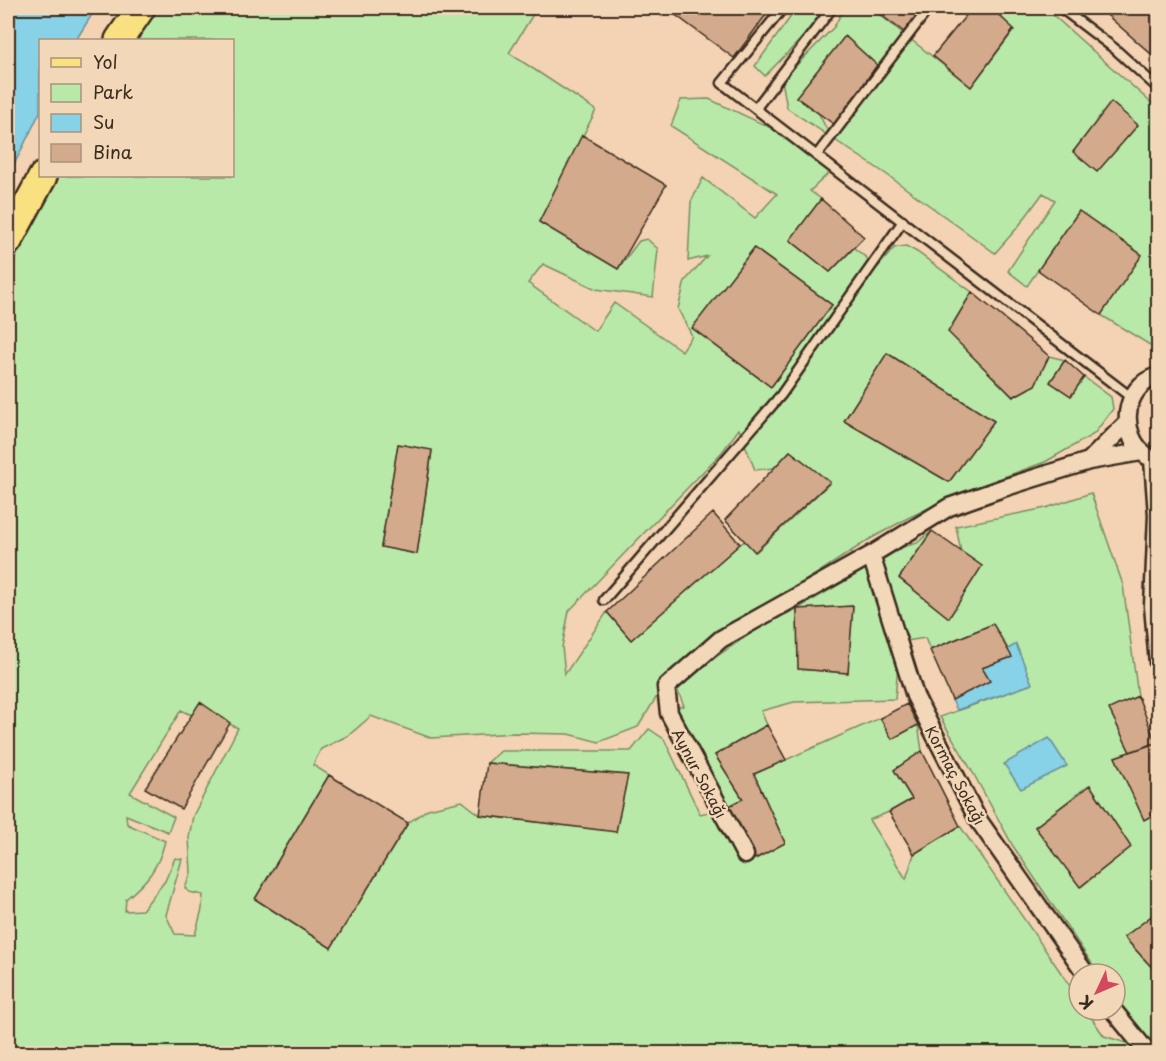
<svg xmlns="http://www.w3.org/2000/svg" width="1166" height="1061" font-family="'Playpen Sans',sans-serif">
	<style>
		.green { fill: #b9e9a8; stroke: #7a8a63; stroke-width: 1.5; fill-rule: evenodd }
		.water { fill: #87d2e7; stroke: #698f97; stroke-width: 1.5 }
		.building { fill: #d3ab8c; stroke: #3b2a1e; stroke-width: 1.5 }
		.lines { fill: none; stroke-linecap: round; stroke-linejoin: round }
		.lane-casing { stroke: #3b2a1e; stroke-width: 13 }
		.street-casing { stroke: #3b2a1e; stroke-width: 21 }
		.primary-casing { stroke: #3b2a1e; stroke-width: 32 }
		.lane { stroke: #f2d8b9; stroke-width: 8 }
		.street { stroke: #f2d8b9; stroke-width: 16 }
		.primary { stroke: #f9e181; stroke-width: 27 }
		.labels { text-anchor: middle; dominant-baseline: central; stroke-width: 5; stroke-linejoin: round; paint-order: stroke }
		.street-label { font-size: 15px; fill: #3b2a1e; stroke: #f2d8b9 }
	</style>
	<rect width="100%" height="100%" fill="#f3d3b3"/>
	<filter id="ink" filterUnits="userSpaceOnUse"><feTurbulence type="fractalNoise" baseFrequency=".0167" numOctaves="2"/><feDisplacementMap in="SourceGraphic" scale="12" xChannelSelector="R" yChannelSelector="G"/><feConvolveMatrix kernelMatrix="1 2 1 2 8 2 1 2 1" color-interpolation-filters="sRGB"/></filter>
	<g filter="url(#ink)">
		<!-- green -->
		<path class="green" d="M151,8H537L509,53L596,110L539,222L618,269L639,241L647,239L658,249L653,297L596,289L543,264L528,283L595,331L614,303L682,351L692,336L678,309L685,281L707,256L688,261L691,202L703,178L755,218L777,194L671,126L681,100L709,99L788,136L834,168L810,191L821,199L790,240L830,272L854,248L878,267L894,248L906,246L917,252L972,292L949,332L1013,397L1035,385L1049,356L1065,360L1050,382L1071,396L1084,377L1111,397L1113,409L1094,434L1045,462L960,493L908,518L870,539L705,646L659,693L638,727L599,742L569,734L515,733L431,738L371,716L349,735L321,749L313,765L329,775L255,899L331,948L408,823L428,809L462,801L480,815L616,831L627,775L487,763L501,751H631L649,729L664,739L700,814L722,809L669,709L684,706L677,689L716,657L766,623L797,609L903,547L917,543L932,531L899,578L949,618L981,566L961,552L956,526L1046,508L1091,493L1123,585L1138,696L1110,709L1130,752L1115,757L1145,819L1158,812V911L1124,937L1158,974V1053L8,1054V275L52,176H232V40H131ZM754,248L832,305L771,387L693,328ZM887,354L994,421L949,482L844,421ZM739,429L755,470L774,468L790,451L830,483L756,552L745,541L740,544L631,640L607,612L565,674L562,647L569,611L722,452ZM398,444L432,451L417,554L381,547ZM853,606L847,673L799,669L797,610ZM993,624L1008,649L1016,645L1032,684L940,717L972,771L1013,846L1099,974H1115V1000L1136,1046L1104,1036L1086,1010H1079V999L960,826L914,854L906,879L869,820L889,812L912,799L894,770L922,751L918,725L892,739L880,718L754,774L785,843L756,859L723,810L743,799L715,755L767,725L761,711L794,702L895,699L900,642L925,638L930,650ZM181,710C199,721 220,718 238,728L193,816L189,837L191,873L185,888L189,892L203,895L202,909L195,935L175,934L166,915L182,859L175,858L165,881L142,910L125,911L126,899C147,881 158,869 165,841L127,824L126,815L168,832L174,817L130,793ZM1089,785L1130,847L1081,887L1035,827Z
			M797,8H831L765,76L755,66Z
			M844,8H871L971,87L1014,30L991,8H1045L1158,109V350L1101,315L1141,254L1079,211L1027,286L1008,271L1055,200L1043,193L1018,227L995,253L886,174L787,108L782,80L834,27ZM845,36L877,65L835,125L831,138L819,114L796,97Z"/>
		<!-- water -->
		<path class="water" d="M8,8H96L76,40H40V112L8,177Z
			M1016,644L1032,684L957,710L952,700L989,681L982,668L1011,657L1008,649Z
			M1049,738L1067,766L1021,789L1004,764Z"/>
		<!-- building -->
		<path class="building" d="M666,8H771L734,58Z
			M874,8H923L904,32L873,9Z
			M972,8H991L1014,29L971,87L933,56Z
			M1099,8H1147L1158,17V60Z
			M845,36L877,65L835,125L796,97Z
			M1111,102L1138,125L1097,172L1073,152Z
			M582,135L666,185L618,269L539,222Z
			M821,199L864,237L830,272L790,240Z
			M1079,211L1142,255L1101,315L1038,270Z
			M754,248L832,305L771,387L692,328Z
			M972,292L1049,356L1035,385L1013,397L948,332Z
			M887,353L994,421L949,482L844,421Z
			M1065,360L1084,377L1071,396L1050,382Z
			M398,444L432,450L417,554L381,547Z
			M790,451L830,482L755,552L725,520Z
			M713,513L740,544L631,640L607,612Z
			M932,531L982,566L949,618L899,578Z
			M853,606L848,673L798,669L797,609Z
			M993,624L1012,657L982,668L990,681L952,700L930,650Z
			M1138,696L1156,743L1130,752L1109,709Z
			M200,702L230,723L181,809L145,788Z
			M907,704L918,725L892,739L880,718Z
			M767,725L786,760L754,774L785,843L755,859L723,809L743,799L715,755Z
			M1158,742V812L1144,820L1115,757Z
			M922,751L960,826L914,854L889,812L912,799L894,770Z
			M487,763L628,775L616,832L480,815Z
			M329,775L408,823L331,948L255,899Z
			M1090,785L1131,847L1080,887L1035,827Z
			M1158,911V974L1124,937Z"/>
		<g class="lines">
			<!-- lane casing -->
			<g class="lane-casing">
				<path id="lane" d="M783,8L722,83L1132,398
					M1061,8L1115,49L1158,88
					M756,108L832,8
					M817,155L929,8
					M604,600L781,395L903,221"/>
			</g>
			<!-- street casing -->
			<g class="street-casing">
				<path id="street" d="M1147,456C1118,436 1122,386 1158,376
					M1153,460L1157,515L1153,606L1158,663
					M1089,461L1127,423
					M871,555L915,696L977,818L1086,974
					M745,855L669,713L666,687L721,639L871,555L949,507L1003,488L1089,461L1141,452
					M1113,1010L1149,1054"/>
			</g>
			<!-- primary casing -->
			<g class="primary-casing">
				<path id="primary" d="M119,40L141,8
					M8,241L43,176"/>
			</g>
			<!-- lane -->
			<use href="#lane" class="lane"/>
			<!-- street -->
			<use href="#street" class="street"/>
			<!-- primary -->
			<use href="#primary" class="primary"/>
		</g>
	</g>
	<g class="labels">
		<!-- street labels -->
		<g class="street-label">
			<text transform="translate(700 773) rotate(62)">Aynur Sokağı</text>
			<text transform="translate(956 775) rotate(62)">Kormaç Sokağı</text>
		</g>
	</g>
	<!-- margin -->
	<rect width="1166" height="1061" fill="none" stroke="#f2d8b9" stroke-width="30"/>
	<rect x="15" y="15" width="1136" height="1031" fill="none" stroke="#3b2a1e" stroke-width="2" filter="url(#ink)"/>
	<!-- legend -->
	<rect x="39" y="39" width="195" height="138" fill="#f2d8b9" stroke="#a9927b" stroke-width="1.5"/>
	<rect x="51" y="58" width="30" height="9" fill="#f9e181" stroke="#a9927b" stroke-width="1.5"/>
	<text x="93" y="69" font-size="18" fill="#3b2a1e">Yol</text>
	<rect x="51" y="84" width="30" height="18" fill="#b9e9a8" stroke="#a9927b" stroke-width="1.5"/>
	<text x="93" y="99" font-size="18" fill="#3b2a1e">Park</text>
	<rect x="51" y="114" width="30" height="18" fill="#87d2e7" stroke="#a9927b" stroke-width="1.5"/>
	<text x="93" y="129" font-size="18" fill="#3b2a1e">Su</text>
	<rect x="51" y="144" width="30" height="18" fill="#d3ab8c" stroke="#a9927b" stroke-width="1.5"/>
	<text x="93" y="159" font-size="18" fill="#3b2a1e">Bina</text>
	<!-- north arrow -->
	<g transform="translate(1097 992) rotate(226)"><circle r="28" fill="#f2d8b9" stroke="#a9927b" stroke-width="1.5"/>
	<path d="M0-4.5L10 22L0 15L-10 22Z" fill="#d1495b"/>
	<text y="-9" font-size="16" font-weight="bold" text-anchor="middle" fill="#3b2a1e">K</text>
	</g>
</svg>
